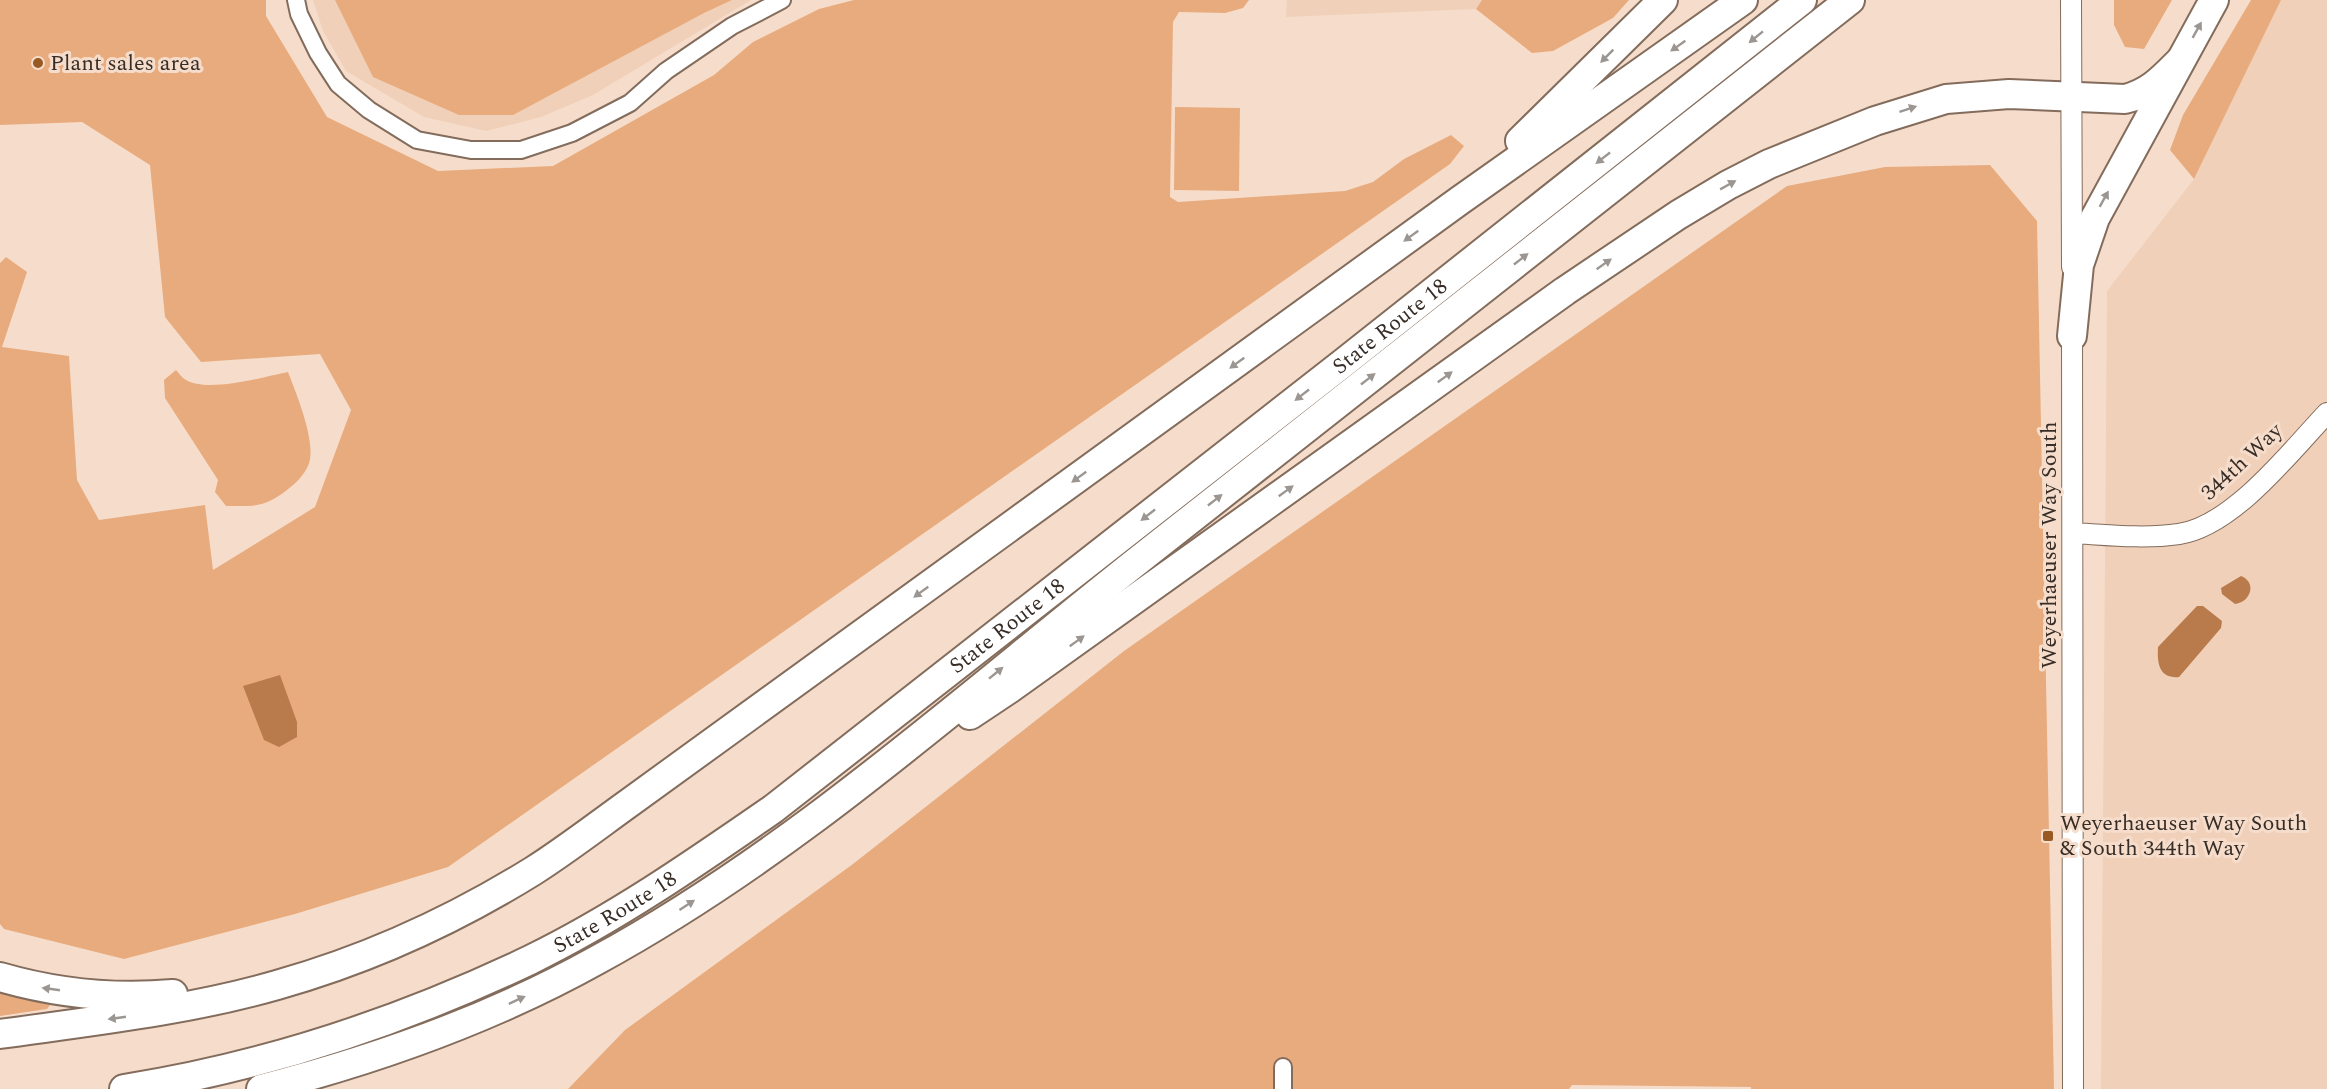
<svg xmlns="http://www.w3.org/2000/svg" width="2327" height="1089" font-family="Spectral,serif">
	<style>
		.built { fill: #f0d0b9 }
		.green { fill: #e8ab7e }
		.water { fill: #b97b4b }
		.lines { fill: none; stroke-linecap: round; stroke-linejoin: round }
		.minor-casing { stroke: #836c5c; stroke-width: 20 }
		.tertiary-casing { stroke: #836c5c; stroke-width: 22 }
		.motorway-casing { stroke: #836c5c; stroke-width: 32 }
		.minor { stroke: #fff; stroke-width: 16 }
		.tertiary { stroke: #fff; stroke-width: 20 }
		.motorway { stroke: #fff; stroke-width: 28 }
		.oneway { fill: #9b9692 }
		.poi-dot { fill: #995922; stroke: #f6ddcb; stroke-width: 2 }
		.labels { text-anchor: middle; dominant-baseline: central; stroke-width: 6; stroke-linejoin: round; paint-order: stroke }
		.poi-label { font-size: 22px; fill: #372d26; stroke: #f6ddcb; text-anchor: start }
		.street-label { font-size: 22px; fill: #372d26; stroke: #f6ddcb }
	</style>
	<rect width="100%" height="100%" fill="#f6ddcb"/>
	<!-- built -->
	<path class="built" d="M313,0H751L593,95L541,117L486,131L424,117L346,71L323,31Z
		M1287,0H1482L1476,9L1286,17Z
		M2281,0H2327V1089H2101L2107,291L2194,179Z"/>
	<!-- green -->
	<path class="green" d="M0,0H266V16L327,117L438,171L553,166L714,75L753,42L819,9L854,0H1249L1243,8L1225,13L1179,12L1173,22L1170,197L1178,202L1345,191L1373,182L1404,159L1451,135L1464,146L1450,164L448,867L295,914L124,959L4,929L0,924V263L6,257L27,272L2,347L69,356L77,480L99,520L205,505L213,570L315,507L351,410L320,354L201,362L165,317L150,165L82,122L0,125Z
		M335,0H732L704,13L513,115H459L373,77Z
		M1482,0H1629L1613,18L1553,51L1532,53L1476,9Z
		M2114,0H2172L2144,49L2125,47L2114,25Z
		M2251,0H2281L2194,179L2170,150L2183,115Z
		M1175,107L1240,108L1239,191L1174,190Z
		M1990,165L2037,221L2054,1089H1751V1087L1572,1085L1569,1089H568L625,1030L853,864L1124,651L1787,186L1885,167Z
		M176,370C179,373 182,378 186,380C208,393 263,377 288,372C296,393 318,445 308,466C304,475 295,484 287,490C263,508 255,506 226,506L215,492L218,480L165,398L164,380Z
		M0,992L50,1005L47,1009L0,1016Z"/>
	<!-- water -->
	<path class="water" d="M2241,576C2257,582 2251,602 2235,604L2222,594L2221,588Z
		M2197,606H2203L2222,621L2221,628L2179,677C2159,679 2157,663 2158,647Z
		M280,675L297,722V737L279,747L264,740L243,686Z"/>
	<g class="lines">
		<!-- minor casing -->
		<g class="minor-casing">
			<path id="minor" d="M296,0L299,14L318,53L338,84L369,110L417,140L471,150H521L572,133L630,103L666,71L732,26L782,0
				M1283,1067V1089"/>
		</g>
		<!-- tertiary casing -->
		<g class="tertiary-casing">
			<path id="tertiary" d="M2071,0L2072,267
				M2072,324L2073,1089
				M2073,533C2108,535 2144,539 2179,534C2233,526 2290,452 2327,413"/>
		</g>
		<!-- motorway casing -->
		<g class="motorway-casing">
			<g id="motorway">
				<path d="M1520,141L1663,0"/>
				<path d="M2072,336L2079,265L2095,218L2214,0"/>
				<path d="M970,715L1009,689L1565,291L1678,215L1728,185L1769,164L1875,121L1946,99L2009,94L2125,99C2150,93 2163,78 2180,61"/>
				<path d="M0,977C55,993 116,999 173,994"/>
				<path d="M0,1034C93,1021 186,1011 277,985C366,960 454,920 533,871C566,850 597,826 629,803L1459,201L1743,0"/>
				<path id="s1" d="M124,1089C264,1067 402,1021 530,960C616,918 695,863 773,809L1342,364L1802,0"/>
				<path d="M261,1089C378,1059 491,1019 597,960C797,851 967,695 1145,555C1380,370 1615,185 1850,0"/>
			</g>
		</g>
		<!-- minor -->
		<use href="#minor" class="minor"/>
		<!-- tertiary -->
		<use href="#tertiary" class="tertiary"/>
		<!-- motorway -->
		<use href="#motorway" class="motorway"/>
	</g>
	<!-- one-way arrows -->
	<defs><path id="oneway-solid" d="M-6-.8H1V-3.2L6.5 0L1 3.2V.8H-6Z" transform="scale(1.5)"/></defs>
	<g class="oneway">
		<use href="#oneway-solid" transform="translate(2197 30) rotate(-61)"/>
		<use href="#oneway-solid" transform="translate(1756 37) rotate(141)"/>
		<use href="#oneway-solid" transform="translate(1678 46) rotate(145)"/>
		<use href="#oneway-solid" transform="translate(1607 56) rotate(135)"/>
		<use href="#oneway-solid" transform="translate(1908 109) rotate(-18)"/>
		<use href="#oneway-solid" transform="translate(1603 158) rotate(142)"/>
		<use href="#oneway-solid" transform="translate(1728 185) rotate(-29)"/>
		<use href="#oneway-solid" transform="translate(2104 199) rotate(-61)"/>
		<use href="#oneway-solid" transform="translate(1411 236) rotate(144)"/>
		<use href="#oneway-solid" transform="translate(1521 259) rotate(-38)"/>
		<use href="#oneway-solid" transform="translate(1604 264) rotate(-35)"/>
		<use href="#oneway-solid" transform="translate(1237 363) rotate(144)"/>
		<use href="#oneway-solid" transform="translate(1445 377) rotate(-36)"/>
		<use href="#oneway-solid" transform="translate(1368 379) rotate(-38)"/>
		<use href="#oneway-solid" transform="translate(1302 395) rotate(142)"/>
		<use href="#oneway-solid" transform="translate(1079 477) rotate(144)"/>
		<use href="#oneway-solid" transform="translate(1286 491) rotate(-36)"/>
		<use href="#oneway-solid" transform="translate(1215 500) rotate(-38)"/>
		<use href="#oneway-solid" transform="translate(1148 515) rotate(142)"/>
		<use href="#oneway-solid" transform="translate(921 592) rotate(144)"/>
		<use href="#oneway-solid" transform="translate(1077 641) rotate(-36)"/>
		<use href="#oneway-solid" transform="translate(996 673) rotate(-39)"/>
		<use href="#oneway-solid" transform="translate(687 905) rotate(-33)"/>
		<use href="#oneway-solid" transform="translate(51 989) rotate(-172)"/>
		<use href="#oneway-solid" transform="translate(517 1000) rotate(-25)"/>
		<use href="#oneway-solid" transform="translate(117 1018) rotate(172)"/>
	</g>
	<!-- markers -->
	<g class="poi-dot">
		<circle cx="38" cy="63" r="6"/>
		<rect x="2042" y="830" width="12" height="12" rx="3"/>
	</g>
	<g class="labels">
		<!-- poi labels -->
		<g class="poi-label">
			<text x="50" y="63">Plant sales area</text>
			<text x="2060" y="823">Weyerhaeuser Way South<tspan x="2060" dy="25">&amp; South 344th Way</tspan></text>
		</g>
		<!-- street labels -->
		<g class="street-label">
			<text stroke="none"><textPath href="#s1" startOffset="1497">State Route 18</textPath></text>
			<text transform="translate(2242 462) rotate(-43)">344th Way</text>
			<text transform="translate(2049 545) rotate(-90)">Weyerhaeuser Way South</text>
			<text stroke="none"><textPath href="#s1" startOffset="1011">State Route 18</textPath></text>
			<text stroke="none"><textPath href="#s1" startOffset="525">State Route 18</textPath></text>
		</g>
	</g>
</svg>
